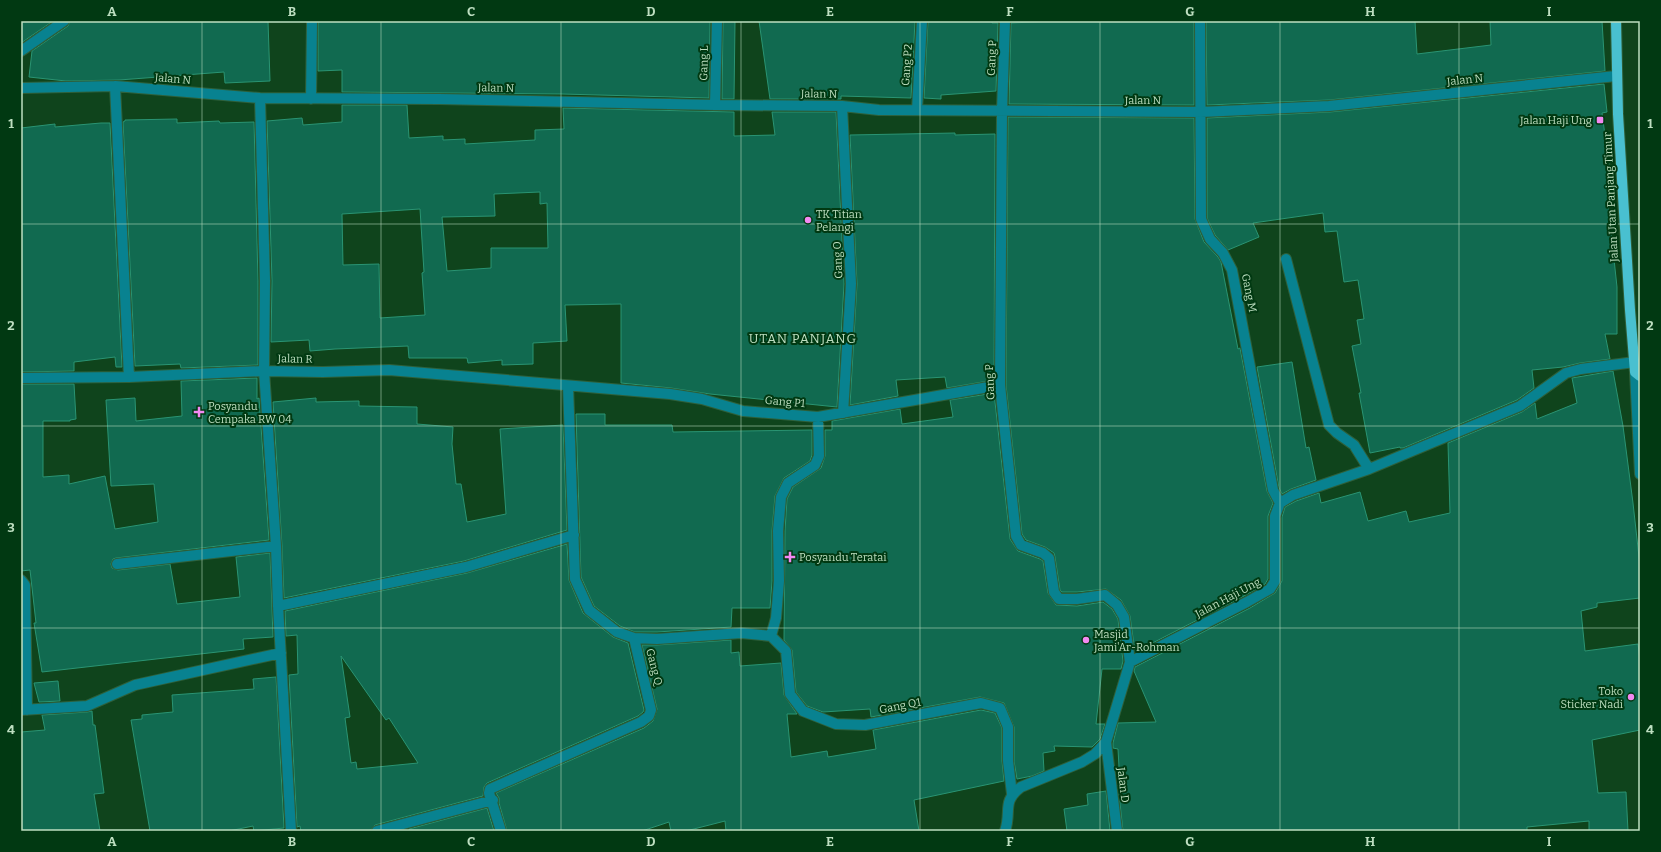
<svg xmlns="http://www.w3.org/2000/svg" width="1661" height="852" font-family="Bitter,serif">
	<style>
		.building { fill: #116a50; stroke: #2a9473; fill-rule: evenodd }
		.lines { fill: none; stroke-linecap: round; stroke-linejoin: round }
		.minor-casing { stroke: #2e603a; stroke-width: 12 }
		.major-casing { stroke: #2e603a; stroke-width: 12 }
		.minor { stroke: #088290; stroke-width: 10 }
		.major { stroke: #49c0d0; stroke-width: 10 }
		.grid { fill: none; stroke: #bedfc1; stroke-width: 1; stroke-opacity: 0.55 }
		.poi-dot { fill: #f389f1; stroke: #013912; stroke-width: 1.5 }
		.labels { text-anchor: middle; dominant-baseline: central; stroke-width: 4; stroke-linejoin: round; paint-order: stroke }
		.street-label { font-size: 11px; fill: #bedfc1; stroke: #013912 }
		.poi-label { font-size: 11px; fill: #bedfc1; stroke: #013912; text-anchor: start }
		.quarter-label { font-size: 13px; letter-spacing: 1px; fill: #bedfc1; stroke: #013912 }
		.neatline { fill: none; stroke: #bedfc1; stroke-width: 1.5 }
		.grid-label { font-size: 13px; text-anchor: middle; font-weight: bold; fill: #bedfc1 }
	</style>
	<rect width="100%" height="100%" fill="#0f441c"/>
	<!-- building -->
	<path class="building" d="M21,21H53L21,43Z
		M70,21H268L270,81L225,83L224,72L119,80L66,81L29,77L32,51L68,26Z
		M318,21H710L709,98L562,94L342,92V70L318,71Z
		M723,21H735L734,99H722Z
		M759,21H915L911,98L841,96V99H770Z
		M928,21H992V23H998L996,91L941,95V99L924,98Z
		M1054,21H1194V105L1009,104L1011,23Z
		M1206,21H1415L1417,54L1491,45L1490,21H1602L1605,71L1329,100L1207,105Z
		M1604,84L1607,112L1602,113L1614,202L1608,203L1617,287V334H1605L1610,359L1580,363L1563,367L1532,370L1534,388L1517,400L1403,448H1400V447L1370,453L1359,393H1361L1352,346L1361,344L1357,320L1364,319L1358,280L1344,282L1337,231L1325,232L1323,213L1253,223L1259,237L1228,250L1215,235L1207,218V118L1330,112Z
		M342,105H407L409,138L443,136V140L465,139V144L535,140V130L564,129L563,108L734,112V136L775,135L772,112H836L844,284L837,407L710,394L671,388L621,383V304L565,305L567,341L533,343V364L502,365V360L468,363L467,358H409L408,346L335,349L310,351L309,340L271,342L272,281L267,121L302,118L303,125L342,122ZM540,192V204L547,203L548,248H491V268L447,271L442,217L495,216L494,194ZM420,209L424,272L422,273L425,315L380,318L379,264L343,265L342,214Z
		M1008,117L1194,118L1195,219L1204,242L1218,257L1221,262L1238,349L1240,348L1267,491L1273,503L1268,516V579L1265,584L1244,596L1135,652L1130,616L1121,600L1106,589L1077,592H1062L1060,590L1055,557L1054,553L1045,547L1026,540L1022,534L1006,385Z
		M177,119V123L219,121L220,123L254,122L258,281V365L181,368L180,364L135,366L123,122L125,121V120Z
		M101,123H110L122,367H116L115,357L74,362V371L21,372V128L55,124V127Z
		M955,133V135L995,134L994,380L947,388L945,377L896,380L898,396L850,405L857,284L850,135Z
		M1292,362L1306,448L1309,447L1316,480L1291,489L1282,494L1279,488L1257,367Z
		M1613,371L1623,426L1633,503L1640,566V598L1597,603V607L1581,611L1585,651L1638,644L1640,660V730L1592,740L1598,793L1626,792L1628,831H1589V821L1527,827V831H1123L1118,785H1120L1118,749L1113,748V743L1118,723L1156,722L1134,671L1135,667L1250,608L1275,593L1282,581V517L1285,507L1296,501L1319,493L1321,503L1360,492L1368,521L1406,511L1409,522L1450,513L1448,443L1522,412L1535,403L1537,419L1577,403L1572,378Z
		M257,378V399L259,398L269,540L116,558L113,559L111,564L112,568L118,570L170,564L177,604L240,597L236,557L270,553L273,637L243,639L244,649L42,672L34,623H36L30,570L21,571V384H74L76,419L70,420V421H43V477L69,475V484L105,476L115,529L158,522L154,484L111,486L106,400L135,398L136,421L182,416L181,381Z
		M994,393L1010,539L1018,551L1040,559L1043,561L1048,593L1056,605L1077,606L1103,602L1112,609L1118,619L1123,661L1121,669H1102L1096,724H1105L1100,739L1092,747L1054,746L1055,751L1043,753L1044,771L1032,776L1017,779L1014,761V727L1004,703L980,697L871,717L870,709L823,712L807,706L796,692L792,650L784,640L785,531L787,499L793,487L821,468L825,456V430H832V421L900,409L902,424L953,417L950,400Z
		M316,398V402L359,401V406L417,407V424L453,427L452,444L456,484H461L467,522L506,514L500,429L563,425L567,530L464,561L284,598L282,546L273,402Z
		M576,414H605V425H672L673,432L812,430V455L810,461L784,478L775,496L772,531V581L770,608H732L731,627L657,632H635L620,626L594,606L581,577Z
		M567,544L569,580L583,613L613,637L628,643L644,710L643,712L638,716L487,783L484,787L483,796L375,825L371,830L366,831H301L300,826L297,827L289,675L298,674L297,635L286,636L285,611L467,573ZM341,656L386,720L389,718L418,763L357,769L356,762L351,763L345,718L350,717Z
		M731,640V653L739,652L740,666L781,663L784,695L797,714H787L791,757L827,751L828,757L876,749L873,730L981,710L995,713L1002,728V761L1004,781L914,800L919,831H726L725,821L686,831H671L669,822L642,831H507L499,803V798L496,793L644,728L653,721L657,709L642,645H657Z
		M276,677L284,828L254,831L253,826L229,831H150L131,720L142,719V715L173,712L172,695L254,689L253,679Z
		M58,681L60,701L39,702L34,683Z
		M92,711L93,725H95L104,793L94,794L100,831H21V732L45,730L42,715L87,712Z
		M1106,791L1110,831H1067L1064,809L1088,805L1087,794Z
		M487,808L494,831H410L409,829Z"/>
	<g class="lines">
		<!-- minor casing -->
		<g class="minor-casing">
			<path id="minor" d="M1005,21L1002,111L1000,385L1016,536L1021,545L1043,553L1049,558L1054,592L1059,599H1077L1105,595L1117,605L1124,617L1130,662
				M1200,21L1201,219L1210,239L1223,253L1232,270L1273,490L1280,503
				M21,51L64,21
				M115,86L129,377
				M21,88L115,86L260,98L439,99L715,105L842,106L879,110L1201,112L1329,106L1616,76
				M260,98L265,281L264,371L276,546L278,606L291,831
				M311,99L312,21
				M715,105L717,21
				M842,106L851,284L843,413
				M917,110L922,21
				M1286,259L1329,425L1337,433L1354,445L1369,469
				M1635,372L1640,474
				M21,378L129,377L264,371L323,372L389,370L670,394L702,399L743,411L818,417L1000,385
				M117,564L276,546
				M21,580L25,585L27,710
				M278,606L466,567L574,535
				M771,636L776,618L779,581L778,531L781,497L788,483L815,465L819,456L818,417
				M634,638L657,639L741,633L771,636L786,651L790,694L803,711L836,724L865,725L981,703L1000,708L1008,727V761L1012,794
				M21,710L87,706L135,685L281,653
				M1106,742L1117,831
				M377,831L493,800
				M501,831L489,793L490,789L641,722L649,716L651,710L634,638L617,632L589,610L575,579L568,386
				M1005,831C1012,811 1001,802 1021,787L1082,762L1095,754L1106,742L1130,662L1247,602L1270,589L1275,581V516L1280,503L1293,495L1369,469L1520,406L1566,373L1581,369L1635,362"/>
		</g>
		<!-- major casing -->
		<g class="major-casing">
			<path id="major" d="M1616,21L1618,114L1630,310L1635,372L1640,376"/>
		</g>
		<!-- minor -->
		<use href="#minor" class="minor"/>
		<!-- major -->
		<use href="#major" class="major"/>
	</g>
	<!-- grid -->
	<path class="grid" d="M202,21V831M381,21V831M561,21V831M741,21V831M920,21V831M1100,21V831M1280,21V831M1459,21V831M21,224H1640M21,426H1640M21,628H1640"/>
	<!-- markers -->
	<g class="poi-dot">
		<rect x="1596" y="116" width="8" height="8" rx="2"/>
		<circle cx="808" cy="220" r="4"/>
		<path d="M197 406h4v4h4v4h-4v4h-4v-4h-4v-4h4z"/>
		<path d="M788 551h4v4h4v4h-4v4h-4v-4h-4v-4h4z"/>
		<circle cx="1086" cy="640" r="4"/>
		<circle cx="1631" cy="697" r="4"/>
	</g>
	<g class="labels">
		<!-- street labels -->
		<g class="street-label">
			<text transform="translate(992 58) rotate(-88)">Gang P</text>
			<text transform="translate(704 63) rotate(-89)">Gang L</text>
			<text transform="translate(907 65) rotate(-86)">Gang P2</text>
			<text transform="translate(173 79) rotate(5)">Jalan N</text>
			<text transform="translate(1465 80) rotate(-6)">Jalan N</text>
			<text transform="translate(496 88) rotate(1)">Jalan N</text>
			<text transform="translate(819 94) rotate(1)">Jalan N</text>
			<text x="1143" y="100">Jalan N</text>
			<text transform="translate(1611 197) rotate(-93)">Jalan Utan Panjang Timur</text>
			<text transform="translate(838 260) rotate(-93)">Gang O</text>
			<text transform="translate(1249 293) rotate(79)">Gang M</text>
			<text transform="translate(295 359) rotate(1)">Jalan R</text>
			<text transform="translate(990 382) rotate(-93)">Gang P</text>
			<text transform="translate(785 402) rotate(5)">Gang P1</text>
			<text transform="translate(1228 598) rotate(-28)">Jalan Haji Ung</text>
			<text transform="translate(654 667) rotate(76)">Gang Q</text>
			<text transform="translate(900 706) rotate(-11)">Gang Q1</text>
			<text transform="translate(1123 785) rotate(83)">Jalan D</text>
		</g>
		<!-- poi labels -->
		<g class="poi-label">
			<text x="1592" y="120" text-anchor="end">Jalan Haji Ung</text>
			<text x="816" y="214">TK Titian<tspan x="816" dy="13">Pelangi</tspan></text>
			<text x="208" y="406">Posyandu<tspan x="208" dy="13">Cempaka RW 04</tspan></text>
			<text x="799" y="557">Posyandu Teratai</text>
			<text x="1094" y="634">Masjid<tspan x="1094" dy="13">Jami'Ar-Rohman</tspan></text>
			<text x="1623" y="691" text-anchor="end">Toko<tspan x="1623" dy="13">Sticker Nadi</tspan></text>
		</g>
		<!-- quarter labels -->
		<g class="quarter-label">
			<text x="803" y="338">UTAN PANJANG</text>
		</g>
	</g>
	<!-- border -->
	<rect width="1661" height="852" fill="none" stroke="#013912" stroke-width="44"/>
	<rect x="22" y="22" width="1617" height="808" class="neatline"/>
	<g class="grid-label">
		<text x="112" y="16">A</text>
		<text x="292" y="16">B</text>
		<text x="471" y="16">C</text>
		<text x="651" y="16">D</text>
		<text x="830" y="16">E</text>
		<text x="1010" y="16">F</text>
		<text x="1190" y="16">G</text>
		<text x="1370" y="16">H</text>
		<text x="1549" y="16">I</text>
		<text x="11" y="128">1</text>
		<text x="1650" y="128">1</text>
		<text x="11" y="330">2</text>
		<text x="1650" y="330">2</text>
		<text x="11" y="532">3</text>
		<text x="1650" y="532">3</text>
		<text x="11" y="734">4</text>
		<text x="1650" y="734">4</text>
		<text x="112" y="846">A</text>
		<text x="292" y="846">B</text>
		<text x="471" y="846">C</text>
		<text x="651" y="846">D</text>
		<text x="830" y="846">E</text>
		<text x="1010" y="846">F</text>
		<text x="1190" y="846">G</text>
		<text x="1370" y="846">H</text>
		<text x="1549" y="846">I</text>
	</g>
</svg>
